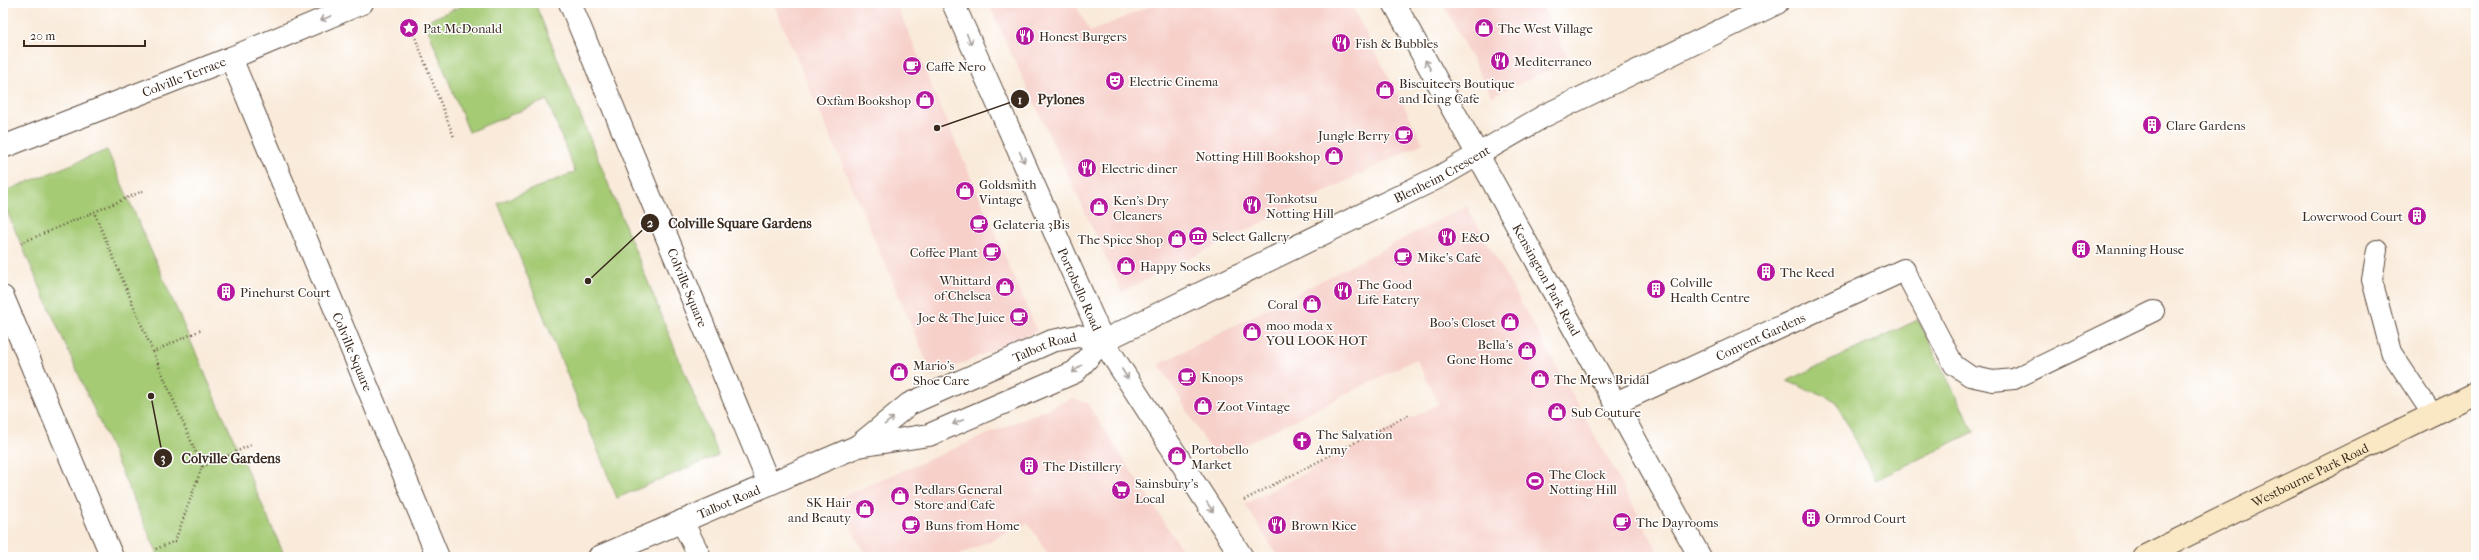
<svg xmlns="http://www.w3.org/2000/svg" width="2479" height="560" font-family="'IM FELL French Canon',serif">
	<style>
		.built { fill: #f7d0ca }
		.green { fill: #a5cb75; stroke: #707a4a }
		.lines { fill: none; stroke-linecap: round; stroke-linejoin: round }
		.service-casing { stroke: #58473a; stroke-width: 22 }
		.minor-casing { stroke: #58473a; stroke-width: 24 }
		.secondary-casing { stroke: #58473a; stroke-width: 24 }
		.path { stroke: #58473a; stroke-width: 2.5; stroke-dasharray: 1 3; stroke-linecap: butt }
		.service { stroke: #fff; stroke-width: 20 }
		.minor { stroke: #fff; stroke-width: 22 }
		.secondary { stroke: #fae7c3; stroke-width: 22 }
		.oneway { stroke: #a79f9a }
		.labels { text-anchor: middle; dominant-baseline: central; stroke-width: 3; stroke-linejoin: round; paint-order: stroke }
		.poi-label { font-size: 13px; fill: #3b2a1e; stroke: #fff; text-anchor: start }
		.street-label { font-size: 13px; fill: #3b2a1e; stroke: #fff }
		.leader { fill: none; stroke: #3b2a1e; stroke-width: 1.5 }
		.callout-dot { fill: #3b2a1e; stroke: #fff; stroke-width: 1.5 }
		.mark-label { font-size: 12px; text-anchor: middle; font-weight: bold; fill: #fff }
		.callout-label { font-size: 14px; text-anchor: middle; font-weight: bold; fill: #3b2a1e; stroke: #fff; stroke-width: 3; stroke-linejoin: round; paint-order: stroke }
	</style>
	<rect width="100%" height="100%" fill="#fff"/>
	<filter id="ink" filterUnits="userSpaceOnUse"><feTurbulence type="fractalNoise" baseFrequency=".025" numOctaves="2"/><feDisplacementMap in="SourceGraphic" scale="8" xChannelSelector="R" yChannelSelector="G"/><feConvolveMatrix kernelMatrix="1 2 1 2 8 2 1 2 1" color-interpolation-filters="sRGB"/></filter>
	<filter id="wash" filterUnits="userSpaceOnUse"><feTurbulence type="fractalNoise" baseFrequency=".012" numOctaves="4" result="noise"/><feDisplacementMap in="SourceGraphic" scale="16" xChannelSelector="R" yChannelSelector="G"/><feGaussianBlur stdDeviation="0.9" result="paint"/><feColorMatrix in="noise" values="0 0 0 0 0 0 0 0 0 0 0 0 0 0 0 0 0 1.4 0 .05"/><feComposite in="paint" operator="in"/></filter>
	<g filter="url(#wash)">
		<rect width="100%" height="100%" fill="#f9ead9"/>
		<!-- built -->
		<path class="built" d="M773,3H896L1037,331L933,376Z
			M988,3H1075L1090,32L1157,3H1164L1166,7L1175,3H1350L1423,143L1122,292Z
			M1442,3H1540L1570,61L1492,96Z
			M1467,206L1613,468L1661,557H1278L1245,504L1439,404L1416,359L1216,459L1159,364Z
			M1073,398L1087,403L1187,557H1050L1028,523L955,557H866L837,499Z"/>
		<!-- green -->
		<path class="green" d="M468,3H535L718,455L617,498L498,203L575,172L547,100L469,132L425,22Z
			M107,150L285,557H159L4,205L3,195L8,190Z
			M1918,320L1974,432L1876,480L1836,401L1787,381Z"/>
	</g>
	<g filter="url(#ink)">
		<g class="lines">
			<!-- service casing -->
			<g class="service-casing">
				<path id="service" d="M2377,250L2372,280L2391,352L2433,415
					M1904,270L1954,365L1970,376L1993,381L2014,379L2154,311"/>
			</g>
			<!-- minor casing -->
			<g class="minor-casing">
				<g id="minor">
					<path id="s1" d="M570,3L769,484"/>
					<path id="s2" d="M953,3L1103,341L1242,557"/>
					<path id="s3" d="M1394,3L1700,557"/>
					<path id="s4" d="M231,58L438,557"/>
					<path id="s5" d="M3,147L231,58L362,3"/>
					<path d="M3,297L112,557"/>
					<path id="s6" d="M1616,403L1904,270"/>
					<path id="s7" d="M859,445L909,404L1052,341L1078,336L1103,341"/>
					<path d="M682,521L700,557"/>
					<path id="s8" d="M599,557L858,446L929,435L1075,372L1103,341L1441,176L1544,116L1777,3"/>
				</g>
			</g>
			<!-- secondary casing -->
			<g class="secondary-casing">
				<g id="secondary">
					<path id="s9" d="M2143,557L2476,393"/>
				</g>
			</g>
			<!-- path -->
			<path class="path" d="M411,27L454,137
				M143,191L94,212L153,352
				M21,243L94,212
				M202,467L153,352L203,329
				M1244,500L1410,414
				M156,549L175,541L202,467L253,444"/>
			<!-- service -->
			<use href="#service" class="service"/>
			<!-- minor -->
			<use href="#minor" class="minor"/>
			<!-- secondary -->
			<use href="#secondary" class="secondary"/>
		</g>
		<!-- one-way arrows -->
		<defs><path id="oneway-shaft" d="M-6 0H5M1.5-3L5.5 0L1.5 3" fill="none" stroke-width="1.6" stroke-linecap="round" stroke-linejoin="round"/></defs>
		<g class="oneway">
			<use href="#oneway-shaft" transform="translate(326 18) rotate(157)"/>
			<use href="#oneway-shaft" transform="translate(969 39) rotate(66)"/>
			<use href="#oneway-shaft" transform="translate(1428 65) rotate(-119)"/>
			<use href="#oneway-shaft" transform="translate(1022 157) rotate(66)"/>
			<use href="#oneway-shaft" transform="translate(1077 369) rotate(141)"/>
			<use href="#oneway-shaft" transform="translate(1125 374) rotate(57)"/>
			<use href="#oneway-shaft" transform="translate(889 421) rotate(-39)"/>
			<use href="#oneway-shaft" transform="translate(958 422) rotate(157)"/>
			<use href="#oneway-shaft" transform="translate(1210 507) rotate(57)"/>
		</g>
	</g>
	<!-- icons -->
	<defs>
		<g id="sight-disc" transform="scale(1)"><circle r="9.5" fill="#b5179e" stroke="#fff"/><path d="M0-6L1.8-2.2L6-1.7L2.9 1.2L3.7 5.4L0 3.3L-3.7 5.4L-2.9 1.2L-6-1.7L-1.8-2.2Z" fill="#fff"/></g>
		<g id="shop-disc" transform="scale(1)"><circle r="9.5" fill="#b5179e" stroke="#fff"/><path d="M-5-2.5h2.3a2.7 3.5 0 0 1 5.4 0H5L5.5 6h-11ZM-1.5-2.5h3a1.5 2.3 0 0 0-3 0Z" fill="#fff"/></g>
		<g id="restaurant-disc" transform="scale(1)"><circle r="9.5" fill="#b5179e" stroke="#fff"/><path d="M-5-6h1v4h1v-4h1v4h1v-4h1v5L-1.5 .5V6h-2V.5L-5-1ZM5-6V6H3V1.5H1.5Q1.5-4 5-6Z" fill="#fff"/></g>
		<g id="cafe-disc" transform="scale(1)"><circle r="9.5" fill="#b5179e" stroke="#fff"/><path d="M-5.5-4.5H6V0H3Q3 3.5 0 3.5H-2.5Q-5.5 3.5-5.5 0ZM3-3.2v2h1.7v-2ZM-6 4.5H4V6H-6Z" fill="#fff"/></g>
		<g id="theatre-disc" transform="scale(1)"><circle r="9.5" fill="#b5179e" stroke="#fff"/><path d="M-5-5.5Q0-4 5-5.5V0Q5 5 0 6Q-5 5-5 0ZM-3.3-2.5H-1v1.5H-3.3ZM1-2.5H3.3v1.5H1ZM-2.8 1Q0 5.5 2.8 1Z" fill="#fff"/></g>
		<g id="building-disc" transform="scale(1)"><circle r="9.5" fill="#b5179e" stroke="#fff"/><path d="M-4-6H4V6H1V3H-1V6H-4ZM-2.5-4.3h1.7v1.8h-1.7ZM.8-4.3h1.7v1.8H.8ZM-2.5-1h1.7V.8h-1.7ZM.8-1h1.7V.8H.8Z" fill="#fff"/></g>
		<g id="museum-disc" transform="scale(1)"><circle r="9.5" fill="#b5179e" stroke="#fff"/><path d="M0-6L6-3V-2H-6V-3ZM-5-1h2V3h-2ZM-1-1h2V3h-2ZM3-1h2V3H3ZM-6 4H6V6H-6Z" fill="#fff"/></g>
		<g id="church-disc" transform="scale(1)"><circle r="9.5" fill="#b5179e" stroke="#fff"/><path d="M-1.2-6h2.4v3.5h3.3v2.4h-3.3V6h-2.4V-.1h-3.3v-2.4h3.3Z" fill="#fff"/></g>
		<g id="stadium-disc" transform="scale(1)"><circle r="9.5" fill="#b5179e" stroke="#fff"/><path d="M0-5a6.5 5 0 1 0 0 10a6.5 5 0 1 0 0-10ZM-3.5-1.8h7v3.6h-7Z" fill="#fff"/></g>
		<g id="supermarket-disc" transform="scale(1)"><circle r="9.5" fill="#b5179e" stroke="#fff"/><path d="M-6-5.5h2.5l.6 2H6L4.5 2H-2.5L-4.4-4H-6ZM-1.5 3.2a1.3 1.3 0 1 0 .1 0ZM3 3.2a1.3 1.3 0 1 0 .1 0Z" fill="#fff"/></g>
	</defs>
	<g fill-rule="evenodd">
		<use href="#sight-disc" x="409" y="28"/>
		<use href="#shop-disc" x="1484" y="28"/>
		<use href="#restaurant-disc" x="1025" y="36"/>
		<use href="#restaurant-disc" x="1341" y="43"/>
		<use href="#restaurant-disc" x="1500" y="61"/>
		<use href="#cafe-disc" x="912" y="66"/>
		<use href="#theatre-disc" x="1115" y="81"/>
		<use href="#shop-disc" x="1385" y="90"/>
		<use href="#shop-disc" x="925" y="100"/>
		<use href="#building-disc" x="2152" y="125"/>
		<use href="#cafe-disc" x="1404" y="135"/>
		<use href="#shop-disc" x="1334" y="156"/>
		<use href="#restaurant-disc" x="1087" y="168"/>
		<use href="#shop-disc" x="965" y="191"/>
		<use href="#restaurant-disc" x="1252" y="205"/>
		<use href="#shop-disc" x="1099" y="207"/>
		<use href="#building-disc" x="2417" y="216"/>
		<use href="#cafe-disc" x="979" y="224"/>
		<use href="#museum-disc" x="1198" y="236"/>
		<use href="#restaurant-disc" x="1447" y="237"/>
		<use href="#shop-disc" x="1177" y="239"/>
		<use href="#building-disc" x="2081" y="249"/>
		<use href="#cafe-disc" x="992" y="252"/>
		<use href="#cafe-disc" x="1403" y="257"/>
		<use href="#shop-disc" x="1126" y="266"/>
		<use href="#building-disc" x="1766" y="272"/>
		<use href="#shop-disc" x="1005" y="287"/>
		<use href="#building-disc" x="1656" y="289"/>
		<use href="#restaurant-disc" x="1343" y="291"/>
		<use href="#building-disc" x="226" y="292"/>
		<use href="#shop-disc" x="1312" y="304"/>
		<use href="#cafe-disc" x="1019" y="317"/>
		<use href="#shop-disc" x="1510" y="322"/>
		<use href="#shop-disc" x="1252" y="332"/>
		<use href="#shop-disc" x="1527" y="351"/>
		<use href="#shop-disc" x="899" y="372"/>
		<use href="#cafe-disc" x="1187" y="377"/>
		<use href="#shop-disc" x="1540" y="379"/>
		<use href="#shop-disc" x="1203" y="406"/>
		<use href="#shop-disc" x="1557" y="412"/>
		<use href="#church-disc" x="1302" y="441"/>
		<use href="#shop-disc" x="1177" y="456"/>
		<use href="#building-disc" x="1029" y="466"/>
		<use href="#stadium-disc" x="1535" y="481"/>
		<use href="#supermarket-disc" x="1121" y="490"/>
		<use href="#shop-disc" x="900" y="496"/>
		<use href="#shop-disc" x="865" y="509"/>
		<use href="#building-disc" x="1811" y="518"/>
		<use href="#cafe-disc" x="1622" y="522"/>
		<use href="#cafe-disc" x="911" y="525"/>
		<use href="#restaurant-disc" x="1277" y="525"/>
	</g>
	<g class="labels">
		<!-- poi labels -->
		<g class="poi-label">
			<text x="423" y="28">Pat McDonald</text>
			<text x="1498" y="28">The West Village</text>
			<text x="1039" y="36">Honest Burgers</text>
			<text x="1355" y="43">Fish &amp; Bubbles</text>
			<text x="1514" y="61">Mediterraneo</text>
			<text x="926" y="66">Caffè Nero</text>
			<text x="1129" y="81">Electric Cinema</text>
			<text x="1399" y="83">Biscuiteers Boutique<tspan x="1399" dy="15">and Icing Cafe</tspan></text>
			<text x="911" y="100" text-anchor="end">Oxfam Bookshop</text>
			<text x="2166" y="125">Clare Gardens</text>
			<text x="1390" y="135" text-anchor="end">Jungle Berry</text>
			<text x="1320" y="156" text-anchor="end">Notting Hill Bookshop</text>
			<text x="1101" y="168">Electric diner</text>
			<text x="979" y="184">Goldsmith<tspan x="979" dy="15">Vintage</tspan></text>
			<text x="1266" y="198">Tonkotsu<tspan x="1266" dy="15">Notting Hill</tspan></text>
			<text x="1113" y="200">Ken's Dry<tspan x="1113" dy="15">Cleaners</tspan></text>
			<text x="2403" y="216" text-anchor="end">Lowerwood Court</text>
			<text x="993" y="224">Gelateria 3Bis</text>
			<text x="1212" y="236">Select Gallery</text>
			<text x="1461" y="237">E&amp;O</text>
			<text x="1163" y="239" text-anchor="end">The Spice Shop</text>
			<text x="2095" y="249">Manning House</text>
			<text x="978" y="252" text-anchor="end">Coffee Plant</text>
			<text x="1417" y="257">Mike's Cafe</text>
			<text x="1140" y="266">Happy Socks</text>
			<text x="1780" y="272">The Reed</text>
			<text x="991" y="280" text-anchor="end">Whittard<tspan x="991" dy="15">of Chelsea</tspan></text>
			<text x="1670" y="282">Colville<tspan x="1670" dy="15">Health Centre</tspan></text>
			<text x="1357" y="284">The Good<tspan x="1357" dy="15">Life Eatery</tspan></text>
			<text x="240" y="292">Pinehurst Court</text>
			<text x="1298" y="304" text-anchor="end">Coral</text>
			<text x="1005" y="317" text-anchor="end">Joe &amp; The Juice</text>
			<text x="1496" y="322" text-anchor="end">Boo's Closet</text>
			<text x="1266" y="325">moo moda x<tspan x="1266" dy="15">YOU LOOK HOT</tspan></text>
			<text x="1513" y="344" text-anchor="end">Bella’s<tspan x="1513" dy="15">Gone Home</tspan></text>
			<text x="913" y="365">Mario's<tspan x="913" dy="15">Shoe Care</tspan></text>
			<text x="1201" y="377">Knoops</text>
			<text x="1554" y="379">The Mews Bridal</text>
			<text x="1217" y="406">Zoot Vintage</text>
			<text x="1571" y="412">Sub Couture</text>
			<text x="1316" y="434">The Salvation<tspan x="1316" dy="15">Army</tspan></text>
			<text x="1191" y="449">Portobello<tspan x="1191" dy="15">Market</tspan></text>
			<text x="1043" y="466">The Distillery</text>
			<text x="1549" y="474">The Clock<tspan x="1549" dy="15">Notting Hill</tspan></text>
			<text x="1135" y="483">Sainsbury's<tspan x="1135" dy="15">Local</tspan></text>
			<text x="914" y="489">Pedlars General<tspan x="914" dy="15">Store and Cafe</tspan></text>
			<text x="851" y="502" text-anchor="end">SK Hair<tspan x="851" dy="15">and Beauty</tspan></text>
			<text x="1825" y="518">Ormrod Court</text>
			<text x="1636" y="522">The Dayrooms</text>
			<text x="925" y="525">Buns from Home</text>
			<text x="1291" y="525">Brown Rice</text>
		</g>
		<!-- street labels -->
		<g class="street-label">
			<text stroke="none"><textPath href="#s5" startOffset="194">Colville Terrace</textPath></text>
			<text stroke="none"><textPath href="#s8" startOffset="932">Blenheim Crescent</textPath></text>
			<text stroke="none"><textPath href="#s3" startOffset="316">Kensington Park Road</textPath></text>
			<text stroke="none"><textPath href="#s1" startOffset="308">Colville Square</textPath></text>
			<text stroke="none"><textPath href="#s2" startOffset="313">Portobello Road</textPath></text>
			<text stroke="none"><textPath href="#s6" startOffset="159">Convent Gardens</textPath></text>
			<text stroke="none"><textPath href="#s7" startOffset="212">Talbot Road</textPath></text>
			<text stroke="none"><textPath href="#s4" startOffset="318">Colville Square</textPath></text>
			<text stroke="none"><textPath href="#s9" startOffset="186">Westbourne Park Road</textPath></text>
			<text stroke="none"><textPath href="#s8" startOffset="141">Talbot Road</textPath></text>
		</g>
	</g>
	<!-- callouts -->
	<path class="leader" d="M937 128L1020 99M588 281L650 223M151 396L163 458"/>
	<g class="callout-dot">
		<circle cx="937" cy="128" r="4"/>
		<circle cx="588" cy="281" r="4"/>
		<circle cx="151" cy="396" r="4"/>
		<circle cx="1020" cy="99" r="10"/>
		<circle cx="650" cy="223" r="10"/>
		<circle cx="163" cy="458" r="10"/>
	</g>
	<g class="mark-label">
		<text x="1020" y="104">1</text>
		<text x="650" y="227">2</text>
		<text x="163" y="462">3</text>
	</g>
	<g class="callout-label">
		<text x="1061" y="104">Pylones</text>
		<text x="740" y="228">Colville Square Gardens</text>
		<text x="231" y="463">Colville Gardens</text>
	</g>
	<!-- margin -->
	<rect width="2479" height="560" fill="none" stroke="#fff" stroke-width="16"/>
	<!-- scale -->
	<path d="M24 40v6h121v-6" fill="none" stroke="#3b2a1e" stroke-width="2"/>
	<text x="30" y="40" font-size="12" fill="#3b2a1e" stroke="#ffffff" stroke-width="3" paint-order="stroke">20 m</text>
</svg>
